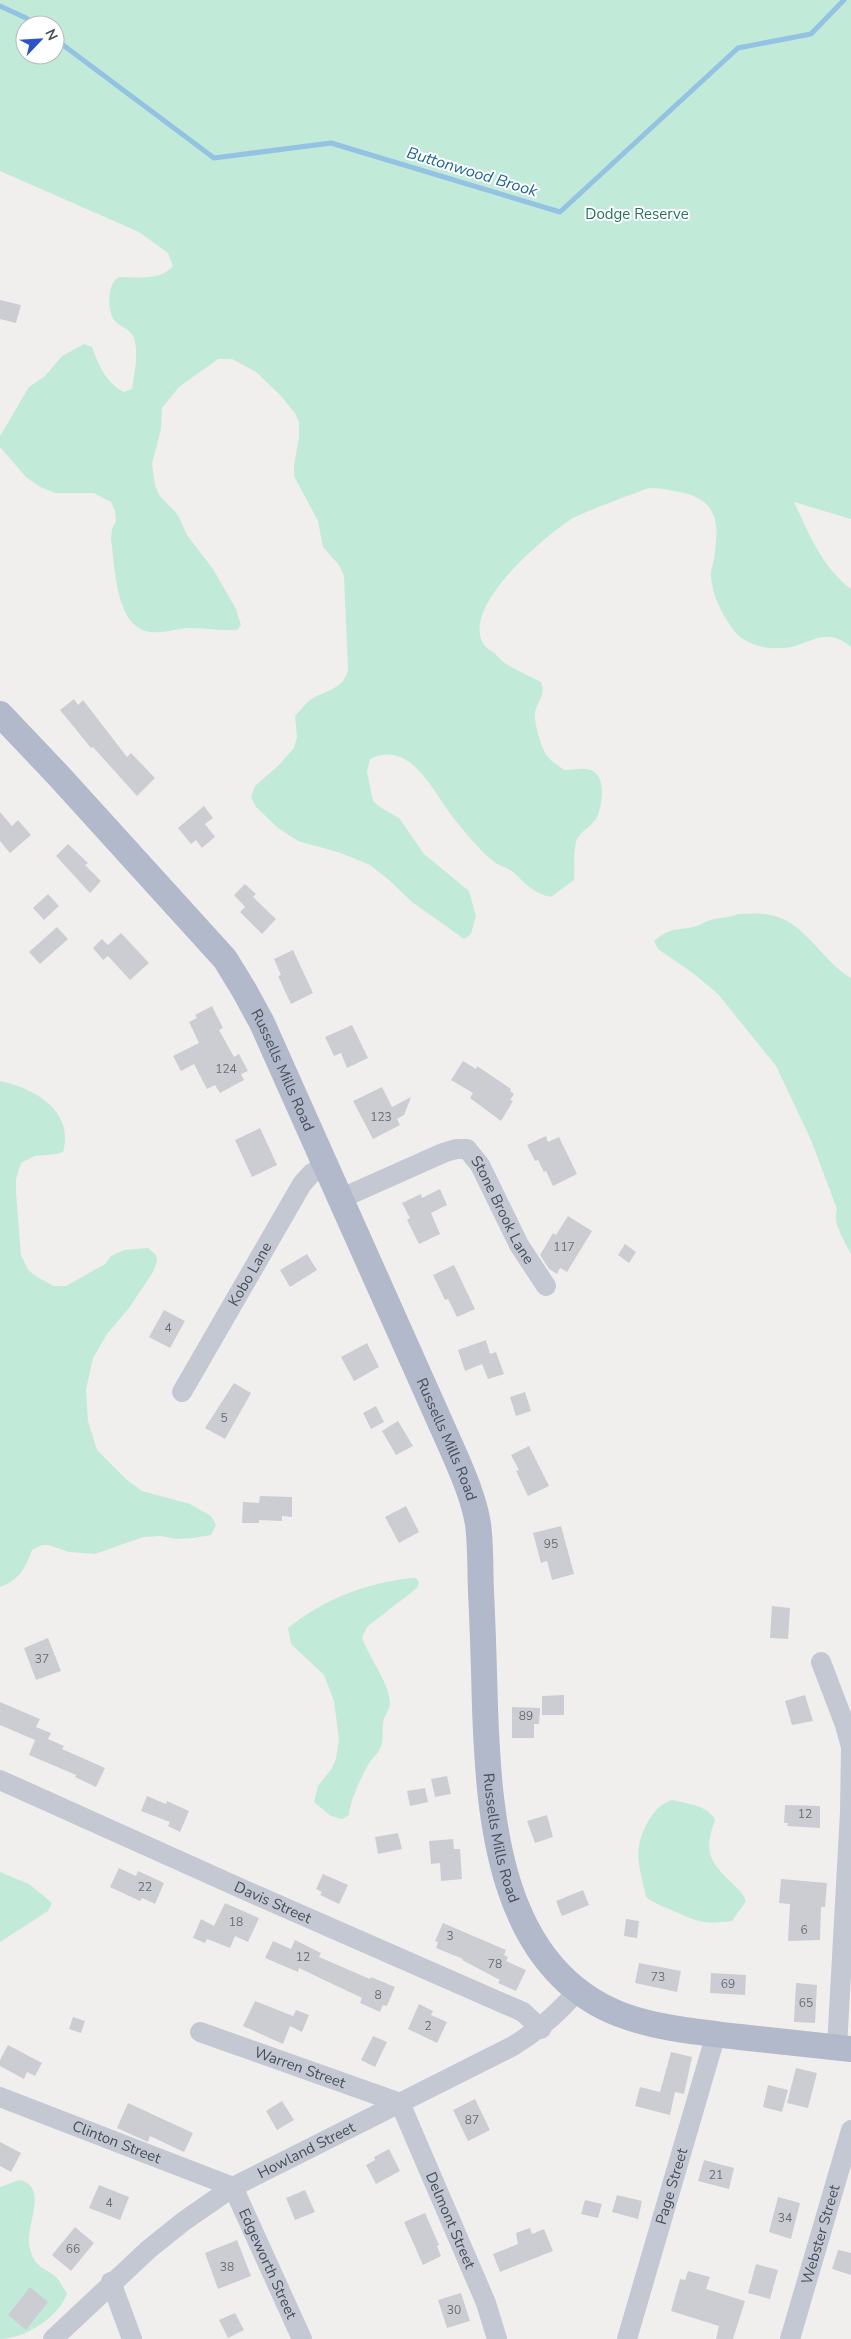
<svg xmlns="http://www.w3.org/2000/svg" width="851" height="2339" font-family="'Nunito Sans',sans-serif">
	<style>
		.green { fill: #c1ead9; fill-rule: evenodd }
		.lines { fill: none; stroke-linecap: round; stroke-linejoin: round }
		.stream { stroke: #93c2e2; stroke-width: 5 }
		.building { fill: #cccdd2 }
		.minor { stroke: #c3c8d2; stroke-width: 20 }
		.major { stroke: #b1b9ca; stroke-width: 26 }
		.labels { text-anchor: middle; dominant-baseline: central; stroke-width: 4; stroke-linejoin: round; paint-order: stroke }
		.number-label { font-size: 12px; fill: #696e77 }
		.park-label { font-size: 15px; fill: #21735a; stroke: #fff }
		.street-label { font-size: 15px; fill: #484e59; stroke: #fff }
		.water-label { font-size: 16px; font-style: italic; fill: #1c6699; stroke: #fff }
	</style>
	<rect width="100%" height="100%" fill="#f1efee"/>
	<!-- green -->
	<path class="green" d="M0,0H851V519L794,502C809,534 822,567 851,589V647C829,629 818,639 795,646C777,651 748,648 735,632C723,616 713,598 711,577C710,571 713,565 714,559C718,530 721,504 688,494C677,491 661,488 650,488C644,489 580,514 573,518C545,536 459,607 484,645C486,648 490,650 493,652C496,654 498,657 501,660C512,669 528,675 541,682C546,695 538,700 535,712C533,719 542,752 548,757C552,762 559,766 564,770C571,770 580,768 587,769C608,772 603,806 596,819C591,827 579,831 576,842C573,854 575,868 574,880L551,897C534,894 525,883 513,872C507,867 499,866 493,861C480,851 462,829 452,816C439,799 425,771 406,760C394,753 382,753 370,759L367,772L373,801L380,807L399,818L424,854L469,891L476,916L471,934L464,939L412,902L389,880L370,865L341,853L298,841L278,828L256,807L251,797L255,786L279,765L294,748L297,737L295,716C300,711 304,705 309,701C323,690 343,691 348,670L344,576L339,565L323,547L318,521L294,476V465L299,438V422L295,413L281,396L256,372L232,359H218L179,387L162,408L161,429L152,464L155,485L159,495L178,515L187,535L213,569L236,609L241,625L237,630C220,631 204,628 187,628C174,629 158,635 145,631C115,621 115,565 111,539L112,529L116,521L115,511L111,502L94,493H56L40,487L26,477L0,447V436L29,387L45,376L62,356L84,344L92,347C99,366 106,383 124,392L132,389C134,375 139,353 134,338C131,329 120,327 114,320C107,310 107,283 119,277C137,277 160,281 173,266L168,253L139,232L0,171ZM25,25H55V55H25Z
		M738,914C747,914 757,913 765,914C804,918 820,960 851,978V1254C845,1241 832,1224 837,1209L811,1140L776,1066L718,994L694,974L658,949L654,941C671,927 674,931 693,927C700,926 705,921 711,920C721,917 729,918 738,914Z
		M0,1081C34,1088 75,1111 63,1152L57,1154L35,1156L21,1163L16,1179V1192L21,1255L28,1270L37,1277L54,1286H66L105,1264L111,1256L124,1250L148,1248L156,1255L157,1261L153,1272L129,1308L107,1334L93,1358L86,1390L88,1421L97,1450L127,1480L142,1491L190,1504L211,1516L216,1525L211,1535L193,1538L176,1539L161,1536L143,1537L95,1554L69,1552L49,1545H42L32,1550C26,1568 18,1581 0,1587Z
		M412,1578H416L419,1582L417,1588L368,1626L362,1637C369,1659 387,1678 390,1701C391,1708 384,1715 383,1723C382,1732 384,1741 380,1749C377,1755 371,1759 368,1765C361,1778 350,1800 349,1815L342,1819L331,1816L314,1802L318,1786L332,1768L336,1759L339,1739L334,1701L324,1675L291,1644L288,1628C324,1599 366,1583 412,1578Z
		M673,1800C688,1804 708,1805 715,1820C704,1851 708,1860 731,1882C737,1888 743,1893 746,1901L732,1921C705,1924 701,1923 678,1913C666,1907 656,1905 646,1897C643,1881 636,1862 639,1846C642,1829 655,1803 673,1800Z
		M0,1872L29,1884L52,1903L48,1911L0,1942Z
		M19,2180C51,2186 23,2229 30,2249C35,2268 44,2267 56,2277C60,2281 63,2288 67,2293C60,2317 24,2339 0,2339V2187Z"/>
	<g class="lines">
		<!-- stream -->
		<path class="stream" d="M0,6L26,18L36,25
			M55,39L214,158L331,143L560,212L738,48L811,34L844,0"/>
	</g>
	<!-- building -->
	<path class="building" d="M0,300L21,305L16,323L0,319Z
		M74,699L78,705L83,700L127,757L131,753L155,778L137,796L93,747L91,748L60,710Z
		M204,806L213,818L205,824L215,837L202,848L196,840L191,844L178,828Z
		M0,812L12,826L18,820L31,835L10,853L0,841Z
		M68,844L88,863L85,865L101,881L90,893L56,856Z
		M245,884L256,894L253,897L276,919L262,934L240,912L245,907L234,895Z
		M48,894L59,906L44,920L33,908Z
		M57,927L68,939L40,964L29,952Z
		M121,933L149,963L130,980L108,956L103,960L93,948L102,939L108,945Z
		M293,950L313,993L291,1004L278,976L281,975L274,959Z
		M212,1006L223,1028L219,1030L234,1057L239,1054L248,1071L241,1074L244,1080L220,1093L215,1085L207,1089L194,1064L181,1071L173,1056L199,1043L189,1022L197,1018L195,1015Z
		M352,1025L368,1058L347,1068L341,1053L334,1056L325,1037Z
		M463,1061L476,1069L477,1066L511,1089L510,1091L514,1094L510,1100L513,1101L501,1121L470,1098L473,1093L451,1080Z
		M382,1087L392,1107L411,1097L404,1115L397,1119L400,1125L373,1139L353,1101Z
		M260,1128L277,1165L252,1177L235,1140Z
		M546,1136L548,1142L559,1137L577,1174L553,1186L546,1171L544,1172L538,1160L535,1161L527,1145Z
		M440,1189L447,1205L431,1213L440,1234L419,1244L407,1220L410,1218L402,1203L421,1194L422,1198Z
		M568,1216L592,1231L567,1272L560,1268L557,1274L549,1269L540,1255L553,1233L556,1235Z
		M625,1244L636,1252L629,1263L618,1255Z
		M307,1254L317,1270L290,1287L280,1270Z
		M454,1265L475,1309L457,1317L448,1299L445,1300L433,1275Z
		M164,1310L185,1321L170,1348L149,1337Z
		M486,1340L490,1354L496,1352L504,1374L488,1379L482,1364L465,1371L458,1350Z
		M367,1343L379,1367L354,1381L341,1357Z
		M234,1383L251,1393L225,1439L205,1428Z
		M525,1392L531,1411L516,1416L510,1397Z
		M376,1406L384,1422L371,1429L363,1413Z
		M398,1421L413,1446L396,1455L382,1431Z
		M529,1446L549,1486L528,1496L516,1471L519,1470L511,1455Z
		M260,1496L292,1497V1517L282,1516V1521L259,1520V1523H242L243,1502L259,1503Z
		M406,1506L419,1532L399,1543L385,1517Z
		M561,1526L574,1574L552,1580L547,1561L541,1563L533,1533Z
		M772,1606L790,1608L788,1639L770,1638Z
		M48,1638L61,1671L36,1680L24,1648Z
		M564,1695V1715H542V1696Z
		M805,1695L813,1721L792,1725L785,1701Z
		M0,1702L40,1719L36,1727L51,1733L48,1739L64,1746L62,1749L105,1768L96,1787L75,1777L76,1775L29,1755L35,1740L0,1725Z
		M512,1707L540,1708L539,1724H534V1738H512Z
		M447,1776L451,1794L435,1797L431,1779Z
		M425,1788L428,1802L410,1806L407,1791Z
		M147,1796L166,1804L167,1801L189,1811L180,1832L168,1826L170,1822L141,1811Z
		M785,1805L820,1806V1828L787,1826L788,1823H784Z
		M547,1815L553,1837L535,1843L527,1821Z
		M398,1833L402,1849L378,1854L375,1837Z
		M453,1839L454,1849H460L462,1879L441,1881L440,1863L431,1864L429,1841Z
		M119,1868L136,1876L138,1871L164,1883L155,1904L142,1898L140,1901L110,1887Z
		M323,1874L348,1885L339,1904L320,1895L322,1892L316,1889Z
		M781,1879L827,1883L825,1907H821L820,1940L788,1941L790,1904L779,1903Z
		M583,1890L589,1905L562,1916L556,1901Z
		M225,1903L259,1918L248,1942L235,1936L230,1948L207,1939L205,1943L193,1938L201,1919L214,1926Z
		M626,1919L639,1921L637,1938L624,1936Z
		M443,1923L506,1950L504,1955L508,1957L506,1961L526,1970L516,1991L498,1983L500,1980L462,1960L463,1959L436,1948L438,1942L435,1941Z
		M295,1940L321,1953L319,1957L370,1979L371,1977L395,1987L387,2006L383,2005L380,2012L360,2003L362,1998L299,1968L298,1972L265,1958L273,1941L291,1949Z
		M639,1963L681,1971L677,1992L635,1983Z
		M711,1973L746,1975L745,1995L710,1993Z
		M796,1983L817,1985L815,2023L794,2022Z
		M255,2001L293,2016L296,2010L309,2015L302,2032L290,2026L283,2044L243,2026Z
		M419,2004L433,2011L431,2015L447,2022L437,2043L408,2029Z
		M73,2017L85,2021L81,2033L69,2029Z
		M373,2036L387,2042L375,2067L361,2060Z
		M8,2045L42,2063L35,2076L27,2072L24,2079L0,2066V2060Z
		M671,2052L692,2057L684,2094L675,2092L670,2115L635,2106L640,2087L660,2092Z
		M796,2068L817,2073L808,2108L787,2103Z
		M768,2085L788,2090L782,2112L763,2107Z
		M475,2099L490,2130L468,2141L453,2110Z
		M282,2101L294,2120L277,2130L266,2111Z
		M128,2103L193,2133L184,2152L150,2136L148,2142L117,2128Z
		M0,2142L21,2153L11,2172L0,2166Z
		M389,2149L400,2171L376,2184L366,2165L375,2160L374,2157Z
		M704,2160L734,2168L729,2189L698,2181Z
		M99,2185L129,2197L120,2220L89,2208Z
		M305,2190L315,2212L295,2220L286,2198Z
		M617,2195L642,2201L638,2219L612,2212Z
		M778,2197L800,2203L791,2239L769,2232Z
		M585,2200L602,2204L598,2218L581,2214Z
		M425,2213L439,2245L437,2246L441,2256L423,2265L404,2222Z
		M75,2227L94,2243L71,2271L52,2255Z
		M530,2228L532,2234L544,2229L553,2251L500,2272L493,2254L518,2244L516,2233Z
		M237,2240L251,2276L218,2289L205,2253Z
		M838,2250L851,2253V2275L832,2269Z
		M756,2264L778,2270L770,2299L748,2293Z
		M688,2271L710,2277L706,2289L745,2301L733,2339H716L719,2326L671,2311L680,2279L685,2280Z
		M30,2287L48,2302L26,2330L8,2315Z
		M461,2293L470,2321L447,2328L438,2300Z
		M235,2313L244,2330L228,2338L219,2320Z"/>
	<g class="lines">
		<!-- minor -->
		<g class="minor">
			<path id="s1" d="M342,1198L443,1153L456,1149H467L480,1165L519,1245L546,1286"/>
			<path id="s2" d="M182,1392L302,1184L312,1173L327,1165"/>
			<path d="M821,1662L845,1725L851,1747L850,1812L837,2047"/>
			<path id="s3" d="M0,1780L249,1892L523,2012L541,2029"/>
			<path id="s4" d="M200,2032L400,2103L486,2303L497,2339"/>
			<path id="s5" d="M0,2097L233,2187L302,2339"/>
			<path d="M111,2282L132,2339"/>
			<path id="s6" d="M53,2339L149,2249L184,2221L233,2187L513,2046C539,2030 558,2014 577,1991"/>
			<path id="s7" d="M627,2339L716,2034"/>
			<path id="s8" d="M790,2339L851,2130"/>
		</g>
		<!-- major -->
		<path class="major" id="s9" d="M0,714L58,775L225,959L244,990L262,1023L453,1451C463,1474 474,1499 478,1524C481,1547 480,1570 481,1592C483,1631 484,1669 485,1708C489,1818 499,1966 619,2014C658,2029 700,2032 740,2037C777,2041 814,2045 851,2049"/>
	</g>
	<g class="labels">
		<!-- number labels -->
		<g class="number-label">
			<text x="226" y="1069">124</text>
			<text x="381" y="1117">123</text>
			<text x="564" y="1247">117</text>
			<text x="168" y="1328">4</text>
			<text x="224" y="1418">5</text>
			<text x="551" y="1544">95</text>
			<text x="42" y="1659">37</text>
			<text x="526" y="1716">89</text>
			<text x="805" y="1814">12</text>
			<text x="145" y="1887">22</text>
			<text x="236" y="1922">18</text>
			<text x="804" y="1930">6</text>
			<text x="450" y="1936">3</text>
			<text x="303" y="1957">12</text>
			<text x="495" y="1964">78</text>
			<text x="658" y="1977">73</text>
			<text x="728" y="1984">69</text>
			<text x="378" y="1995">8</text>
			<text x="806" y="2003">65</text>
			<text x="428" y="2026">2</text>
			<text x="472" y="2120">87</text>
			<text x="716" y="2175">21</text>
			<text x="109" y="2203">4</text>
			<text x="785" y="2218">34</text>
			<text x="73" y="2249">66</text>
			<text x="227" y="2267">38</text>
			<text x="454" y="2310">30</text>
		</g>
		<!-- park labels -->
		<g class="park-label">
			<text x="637" y="214">Dodge Reserve</text>
		</g>
		<!-- street labels -->
		<g class="street-label">
			<text stroke="none"><textPath href="#s9" startOffset="458">Russells Mills Road</textPath></text>
			<text stroke="none"><textPath href="#s1" startOffset="206">Stone Brook Lane</textPath></text>
			<text stroke="none"><textPath href="#s2" startOffset="136">Kobo Lane</textPath></text>
			<text stroke="none"><textPath href="#s9" startOffset="862">Russells Mills Road</textPath></text>
			<text stroke="none"><textPath href="#s9" startOffset="1268">Russells Mills Road</textPath></text>
			<text stroke="none"><textPath href="#s3" startOffset="299">Davis Street</textPath></text>
			<text stroke="none"><textPath href="#s4" startOffset="106">Warren Street</textPath></text>
			<text stroke="none"><textPath href="#s5" startOffset="125">Clinton Street</textPath></text>
			<text stroke="none"><textPath href="#s6" startOffset="318">Howland Street</textPath></text>
			<text stroke="none"><textPath href="#s7" startOffset="159">Page Street</textPath></text>
			<text stroke="none"><textPath href="#s4" startOffset="340">Delmont Street</textPath></text>
			<text stroke="none"><textPath href="#s8" startOffset="109">Webster Street</textPath></text>
			<text stroke="none"><textPath href="#s5" startOffset="334">Edgeworth Street</textPath></text>
		</g>
		<!-- water labels -->
		<g class="water-label">
			<text transform="translate(472 172) rotate(17)">Buttonwood Brook</text>
		</g>
	</g>
	<!-- north arrow -->
	<g transform="translate(40 40) rotate(65)"><circle r="24" fill="#ffffff" stroke="#b6b8bd"/>
	<path d="M0-4L9 19L0 12L-9 19Z" fill="#2d53cc"/>
	<text y="-8" font-size="14" font-weight="bold" text-anchor="middle" fill="#484e59">N</text>
	</g>
</svg>
